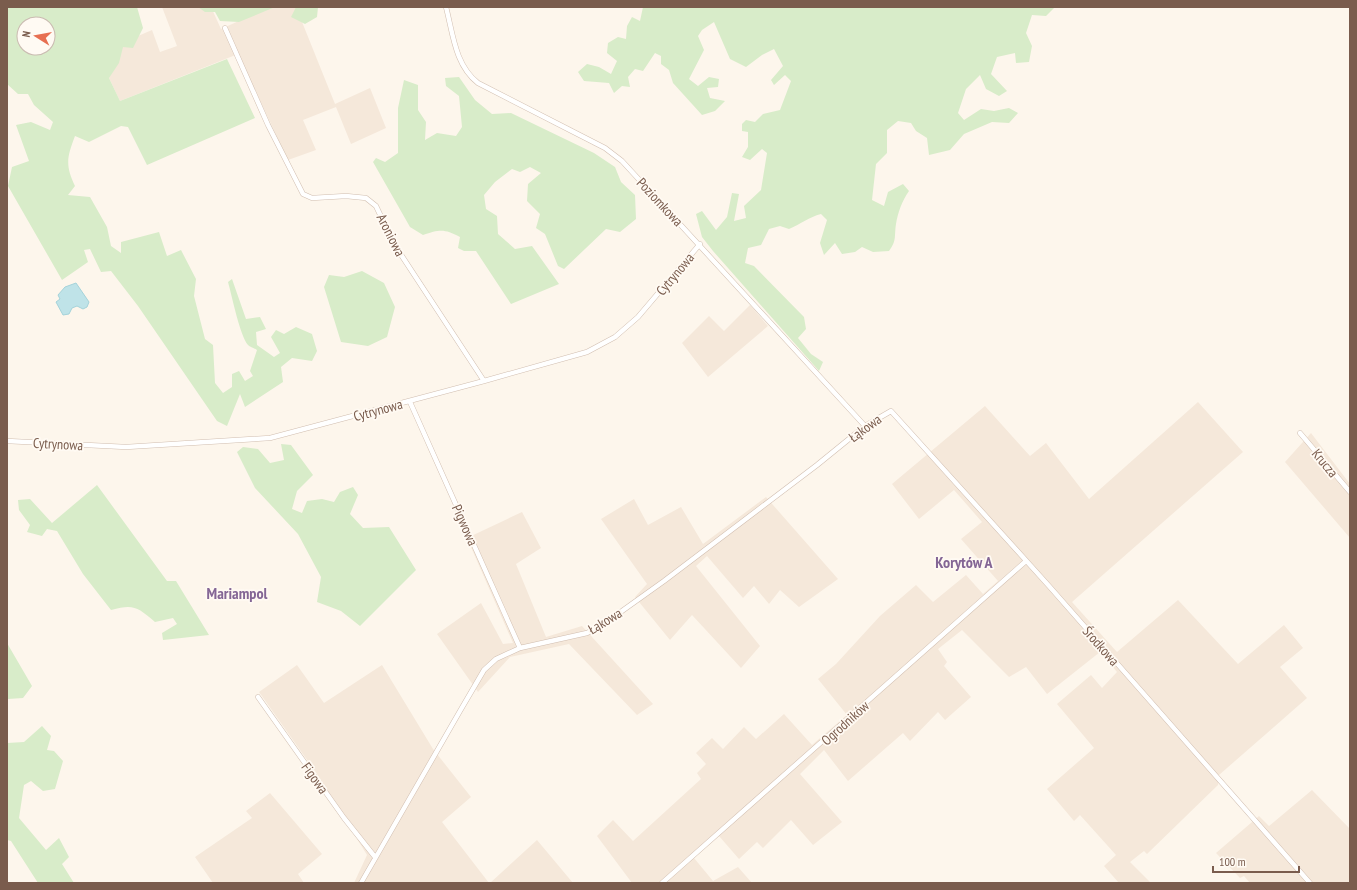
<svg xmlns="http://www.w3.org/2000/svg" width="1357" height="890" font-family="'PT Sans Narrow',sans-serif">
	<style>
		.residential { fill: #f5e8da }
		.green { fill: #d8ecc9; fill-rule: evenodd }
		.water { fill: #bfe3e8; stroke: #a5d3da }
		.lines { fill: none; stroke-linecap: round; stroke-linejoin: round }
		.street-casing { stroke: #d1beb0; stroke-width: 5.5 }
		.street { stroke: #fff; stroke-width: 4.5 }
		.labels { text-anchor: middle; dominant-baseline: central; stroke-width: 3.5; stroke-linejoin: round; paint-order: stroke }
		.street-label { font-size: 14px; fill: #7a5c4d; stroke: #fffaf3 }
		.quarter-label { font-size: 16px; font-weight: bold; fill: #846695; stroke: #fffaf3 }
	</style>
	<rect width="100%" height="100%" fill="#fdf6ec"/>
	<!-- residential -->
	<path class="residential" d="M162,7H211L221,29L270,7H296L335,104L370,88L386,128L351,144L336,107L303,120L316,150L288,160L238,54L120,101L109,78L124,42L152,30L160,52L177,46Z
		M750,305L768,326L708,377L682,343L709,316L724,331Z
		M1198,402L1243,452L1072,602L1117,652L1178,600L1238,664L1284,625L1303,648L1280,667L1307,698L1219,775L1218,785L1147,854L1144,851L1130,862L1151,883H1119L1104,866L1116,855L1080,815L1074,821L1047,789L1094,748L1057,704L1091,675L1102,688L1117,672L1100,652L1047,694L1026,667L1009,677L962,630L938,649L947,662L944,666L971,697L945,720L938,712L910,741L903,733L848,781L824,750L800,774L842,822L813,845L791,820L763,848L757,842L739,859L719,836L694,858L713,881L738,867L752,883H632L597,836L613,820L633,841L701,779L697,773L706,764L696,753L712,738L723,749L744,727L756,739L784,714L812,745L847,715L818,679L836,664L880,616L916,585L933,602L966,575L983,594L998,581L961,539L982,522L954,490L919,519L892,484L985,406L1030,456L1046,443L1089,499Z
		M1311,433L1350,484V538L1285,462Z
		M766,497L838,579L799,607L780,590L769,604L754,586L743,598L707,556L696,566L760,646L741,668L692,615L670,640L635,597L647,584L601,519L634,499L648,525L681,507L703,544Z
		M522,512L541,548L516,564L546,637L582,626L653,704L637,715L569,644L510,657L478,692L437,634L481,603L503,644L513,643L467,538Z
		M297,665L324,703L382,665L433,749L471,797L442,822L489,883H354L367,855L317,774L259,692Z
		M1312,790L1350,829V883H1250L1244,876L1240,878L1216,853L1259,816L1269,826Z
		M270,793L322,854L298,874L304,883H213L195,857L252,818L246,811Z
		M537,840L573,883H490Z"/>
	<!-- green -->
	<path class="green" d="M7,7H137L143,28L133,48L123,47L119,63L109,78L120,101L227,59L255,118L147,165L128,127L121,126L89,142L75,136C67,157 65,165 75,186L68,195L90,197L107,227L111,246L121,253V242L159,232L167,256L181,250L196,279L194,296L205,339L213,345L215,383L223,393L232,387V374L239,371L245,381L253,376L250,371L257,350C254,348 250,347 248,345C240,336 232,296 228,282L232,279L246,319L260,317L266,329L256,332L257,345L274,357L280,353L271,337L276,330L284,334L296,327L312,334L317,351L312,361L292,358L281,367L283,382L245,407L240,394L227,426L217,421L138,306L111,271L101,272L90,249L84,250L88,262L62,280L8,186L12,167L29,161L16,125L31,122L50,130L53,122L34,105L28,94H18L7,84ZM24,24H48V48H24Z
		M198,7H275L239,22L220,21L215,12H205Z
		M296,7H318L317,17L305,24L291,17Z
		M643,7H1055L1046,16L1032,15L1026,33L1032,46L1029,62L1016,63L1015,53L997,57L991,74L1007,91L999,96L986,89L980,75L966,89L958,113L964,120L981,109L994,111L1009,108L1018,113L1009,123L992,122L964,134L950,150L929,155L927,138L916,131L911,123L898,121L887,130V153L876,164L872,200L884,206L888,192L903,184L909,191C902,201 898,212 896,224C894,237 897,240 889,251L873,252L862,247L855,252L842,254L835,243L824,255L820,243L827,220L821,214C809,217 801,224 789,229L780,226L769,229L761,245L748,248L745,263L754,266L804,317L806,329L798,338L811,354L823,362L819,371L713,251L702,237L696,214L702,211L716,230L727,217L732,193L739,194L734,221L746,218L744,206L761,190L767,153L762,149L750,160L742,157L748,147V132L742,131V124L746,120L755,122L763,114L780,110L791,81L785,75L774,85L771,80L783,66L774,49L762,55L746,67L730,59L714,22L702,30L698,36L704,50L689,79L698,86L709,77L719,79L718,87L707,88L710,98L725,101L715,111L702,115L673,83L669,70L661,64V56L655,53L643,71L635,69L628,77L630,87L622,86L614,93L609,83L584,81L578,72L587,64L599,67L611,74L617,61L607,53L608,43L618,37L626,39L627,26L632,17L640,21Z
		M459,77L475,100L492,114L511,113L594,153L615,167L621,182L635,195L636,219L620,232L606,229L564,269L558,266L545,234L536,228L540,214L527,201L528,184L541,173L530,167L520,172L512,169L495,182L484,195L486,209L497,216L498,234L515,249L532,246L559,284L511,304L476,251H464L458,248L460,237C445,229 440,229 423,235L410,227L373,162L376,158L385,162L398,153V108L404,80L418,85V110L426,122L425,140L437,133L456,136L462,127L459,96L446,86L445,78Z
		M362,271L384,283L395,307L387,337L368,346L341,342L324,287L329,275L344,277Z
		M281,444L291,445L313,475L297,491L292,509L302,513L307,501L322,499L334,502L340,492L353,487L358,495L350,514L363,528L389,527L416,570L360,626L341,611L317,602L321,577L298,534L255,488L237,452L243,447L258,449L270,463L284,460Z
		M97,485L167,581H176L209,635L163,640L162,633L177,624L173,618L155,622C137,607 134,604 111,610L83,574L57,531L47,529L42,536L27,532L30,525L19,510L18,500L30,499L52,523Z
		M7,643L32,686L23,698L8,699L7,701Z
		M42,726L51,736L47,750L54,751L63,761L55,789L43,791L31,781L24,785L19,818L46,850L59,838L69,857L62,864L74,883H38L11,841L7,840V743L24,742Z"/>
	<!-- water -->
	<path class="water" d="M76,283L89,302L87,307L83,309L77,306L72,308L69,314L63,315L56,302L60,299L58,295L65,287Z"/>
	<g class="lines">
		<!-- street casing -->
		<g class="street-casing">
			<path id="street" d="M446,7C453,34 455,65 478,83L605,148L622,161L865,426
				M225,28L268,125L303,194L312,198L346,196L366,198L376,206L394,244L484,381
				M410,402L520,648
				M1300,433L1350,492
				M7,441L126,447L270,438L484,381L587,352L615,337L638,317L700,244
				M258,697L344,818L375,857
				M361,883L460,711L484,670L496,659L520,648L587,633L601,626L664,581L817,465L865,426L891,411L1049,586L1310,883
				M662,883L1026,561"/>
		</g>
		<!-- street -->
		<use href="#street" class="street"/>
	</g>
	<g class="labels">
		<!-- street labels -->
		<g class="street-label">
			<text transform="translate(660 202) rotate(47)">Poziomkowa</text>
			<text transform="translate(391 235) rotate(63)">Aroniowa</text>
			<text transform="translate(675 274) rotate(-50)">Cytrynowa</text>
			<text transform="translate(378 410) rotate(-15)">Cytrynowa</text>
			<text transform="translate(865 428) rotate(-36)">Łąkowa</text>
			<text transform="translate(58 444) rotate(3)">Cytrynowa</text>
			<text transform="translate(1325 463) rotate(50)">Krucza</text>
			<text transform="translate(465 525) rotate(66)">Pigwowa</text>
			<text transform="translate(605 621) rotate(-31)">Łąkowa</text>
			<text transform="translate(1101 646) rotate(49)">Środkowa</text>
			<text transform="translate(845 723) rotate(-42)">Ogrodników</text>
			<text transform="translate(315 778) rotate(54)">Figowa</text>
		</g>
		<!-- quarter labels -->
		<g class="quarter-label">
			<text x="964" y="562">Korytów A</text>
			<text x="237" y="593">Mariampol</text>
		</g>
	</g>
	<!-- border -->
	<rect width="1357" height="890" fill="none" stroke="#7a5c4d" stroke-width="16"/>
	<!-- north arrow -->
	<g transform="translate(36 36) rotate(281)"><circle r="19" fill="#fffaf3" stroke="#cabbb1"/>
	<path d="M0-3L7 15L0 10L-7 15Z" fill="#e76f51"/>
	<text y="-6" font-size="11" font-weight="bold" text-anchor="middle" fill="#7a5c4d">N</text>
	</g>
	<!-- scale -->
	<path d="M1213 866v6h86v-6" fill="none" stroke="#7a5c4d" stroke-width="2"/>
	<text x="1219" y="866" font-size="12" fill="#7a5c4d" stroke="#fffaf3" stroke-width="3" paint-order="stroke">100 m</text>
</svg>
